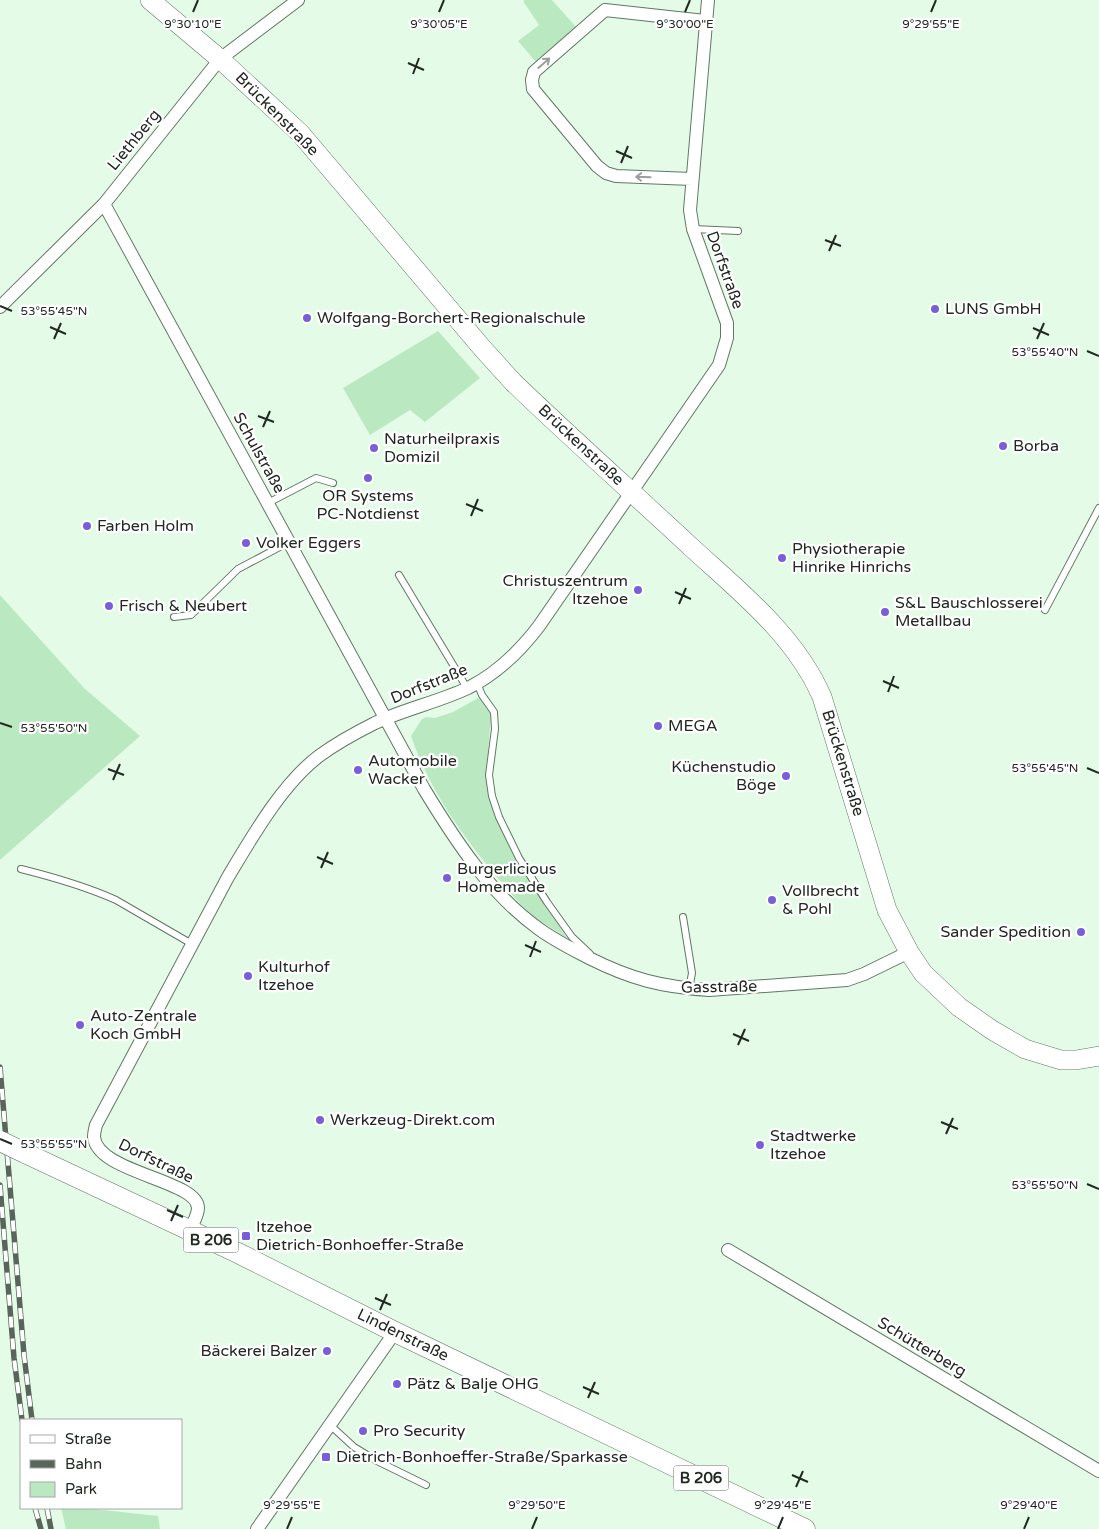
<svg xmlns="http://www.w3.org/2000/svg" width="1099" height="1529" font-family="'Varela Round',sans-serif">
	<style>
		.green { fill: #bae9c1 }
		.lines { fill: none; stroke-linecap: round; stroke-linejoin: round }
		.lane-casing { stroke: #617764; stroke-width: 8 }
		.street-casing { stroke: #617764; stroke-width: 14 }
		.secondary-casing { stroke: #617764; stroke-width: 20 }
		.primary-casing { stroke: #617764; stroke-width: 21 }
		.lane { stroke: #fff; stroke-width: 6 }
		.street { stroke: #fff; stroke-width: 12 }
		.secondary { stroke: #fff; stroke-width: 19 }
		.primary { stroke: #fff; stroke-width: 20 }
		.rail-casing { stroke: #59655a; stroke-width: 5.5 }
		.rail { stroke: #fff; stroke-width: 4; stroke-dasharray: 11; stroke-linecap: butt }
		.primary-bridge-casing { stroke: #617764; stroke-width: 21; stroke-linecap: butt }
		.primary-bridge { stroke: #fff; stroke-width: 20 }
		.oneway { stroke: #9b9f9c }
		.ticks { fill: none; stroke: #212922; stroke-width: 2 }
		.poi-dot { fill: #775fd9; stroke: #fff; stroke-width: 2 }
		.labels { text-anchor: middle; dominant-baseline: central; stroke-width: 4.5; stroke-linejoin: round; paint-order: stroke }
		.shield { fill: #fff; stroke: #646964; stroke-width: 1 }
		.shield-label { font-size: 15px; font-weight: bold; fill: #212922 }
		.street-label { font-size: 16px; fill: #212922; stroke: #fff }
		.poi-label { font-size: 16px; fill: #212922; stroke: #fff; text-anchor: start }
		.ticks-label { font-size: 12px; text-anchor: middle; fill: #212922; stroke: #fff; stroke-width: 4.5; stroke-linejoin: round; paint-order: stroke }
	</style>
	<rect width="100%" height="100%" fill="#e4fce7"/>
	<!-- green -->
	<path class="green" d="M525,0H552L577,28L536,62L518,41L539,25L523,1Z
		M438,331L480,378L425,422L410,410L370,435L343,388Z
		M0,595L84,688L140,736L0,860Z
		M480,697L491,715L486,777L493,810L514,855L567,938C558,932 548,926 538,920C525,910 514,897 503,884C465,840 430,792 411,736L422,719L426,717L435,718L453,712Z
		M61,1508H85L158,1516L160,1529H66Z"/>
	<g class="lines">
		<!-- lane casing -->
		<g class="lane-casing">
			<path id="lane" d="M693,229L738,231
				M268,503L316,478L333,483
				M399,575L467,688
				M1045,610L1099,508
				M174,617L191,615L238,569L289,542
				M477,683L482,695L494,712L495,729L489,775L492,796L499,817L519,858L547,902L572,937L590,954
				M21,869C53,877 85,886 116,900L192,944
				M683,917L692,973L689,989
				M330,1425L354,1447L377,1461L426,1485"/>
		</g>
		<!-- street casing -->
		<g class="street-casing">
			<path id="street" d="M692,179L616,176L606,173L597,166L533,89L532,80L534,72L605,10L705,21
				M104,204L424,789C455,840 490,894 539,929C554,940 572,949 589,958C631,979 661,987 709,990L847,980L864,974L909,952
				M0,307L104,204L220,59L298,0
				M190,1230C193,1223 198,1215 198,1208C198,1180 97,1173 94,1137C94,1133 95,1129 96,1125L228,877C252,837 282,784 319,756C334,745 359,731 375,723C405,709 438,702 468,688C496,674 520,651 539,626L719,365L727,338V323L693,229L690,210L708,0
				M728,1250L1099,1471
				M257,1529L395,1332"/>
		</g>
		<!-- secondary casing -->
		<g class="secondary-casing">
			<path id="secondary" d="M150,0L220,59L300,133L483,349L513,382C571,438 632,492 691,547C740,592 795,635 822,697L887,910L909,952L923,973L959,1007L992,1030L1025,1049L1061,1060H1076L1099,1056"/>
		</g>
		<!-- primary casing -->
		<g class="primary-casing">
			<path id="primary" d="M25,1153L238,1253L395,1332L805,1529"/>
		</g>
		<!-- lane -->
		<use href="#lane" class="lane"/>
		<!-- street -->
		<use href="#street" class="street"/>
		<!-- secondary -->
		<use href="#secondary" class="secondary"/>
		<!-- primary -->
		<use href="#primary" class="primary"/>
		<!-- rail casing -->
		<g class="rail-casing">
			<path id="rail" d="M0,1067L24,1355L32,1420
				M0,1185L14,1358L22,1420
				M35,1508L41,1529
				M47,1508L51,1529"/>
		</g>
		<!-- rail -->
		<use href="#rail" class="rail"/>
		<!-- primary-bridge casing -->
		<g class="primary-bridge-casing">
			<path id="primary-bridge" d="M0,1141L25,1153"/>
		</g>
		<!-- primary-bridge -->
		<use href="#primary-bridge" class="primary-bridge"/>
	</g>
	<!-- one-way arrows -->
	<defs><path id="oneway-shaft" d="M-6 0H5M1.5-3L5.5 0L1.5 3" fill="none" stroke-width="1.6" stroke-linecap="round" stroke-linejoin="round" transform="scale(1.25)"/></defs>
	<g class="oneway">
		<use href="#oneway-shaft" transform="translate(544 63) rotate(-41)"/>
		<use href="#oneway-shaft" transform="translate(643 177) rotate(-178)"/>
	</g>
	<!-- ticks -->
	<path class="ticks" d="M193,12L198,0M439,12L444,0M685,12L690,0M931,12L936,0M408,63L424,70M413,74L419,58M616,151L632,158M621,163L628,146M825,240L841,246M829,251L836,235M0,306L12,311M50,327L66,334M1033,328L1049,335M54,339L61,323M1037,339L1044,323M1087,351L1099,356M258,416L274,422M263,427L270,411M466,504L483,511M471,516L478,499M675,592L691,599M679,604L686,588M883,681L899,688M888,692L894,676M0,723L12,727M1087,768L1099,773M108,769L124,775M113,780L120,764M317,857L333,864M321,868L328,852M525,945L541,952M530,957L536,941M733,1034L749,1041M738,1045L745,1029M941,1122L958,1129M946,1134L953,1118M0,1139L12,1144M1087,1184L1099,1189M167,1210L183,1217M171,1221L178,1205M375,1298L391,1305M380,1310L387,1294M583,1387L599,1394M588,1398L595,1382M792,1475L808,1482M796,1487L803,1471M287,1529L292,1517M532,1529L537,1517M778,1529L783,1517M1024,1529L1029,1517"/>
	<!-- markers -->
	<g class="poi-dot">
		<circle cx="935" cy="309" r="5"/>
		<circle cx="307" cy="318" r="5"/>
		<circle cx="1003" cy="446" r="5"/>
		<circle cx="374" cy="448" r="5"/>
		<circle cx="368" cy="478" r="5"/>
		<circle cx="87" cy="526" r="5"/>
		<circle cx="246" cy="543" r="5"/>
		<circle cx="782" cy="558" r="5"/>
		<circle cx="638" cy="590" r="5"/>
		<circle cx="109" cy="606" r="5"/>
		<circle cx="885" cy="612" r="5"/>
		<circle cx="658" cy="726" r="5"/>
		<circle cx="358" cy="770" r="5"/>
		<circle cx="786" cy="776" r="5"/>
		<circle cx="447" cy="878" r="5"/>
		<circle cx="772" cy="900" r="5"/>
		<circle cx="1081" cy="932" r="5"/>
		<circle cx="248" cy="976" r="5"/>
		<circle cx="80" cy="1025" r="5"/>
		<circle cx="320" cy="1120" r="5"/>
		<circle cx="760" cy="1145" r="5"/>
		<rect x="241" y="1231" width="10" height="10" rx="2.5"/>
		<circle cx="327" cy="1351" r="5"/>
		<circle cx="397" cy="1384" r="5"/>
		<circle cx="363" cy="1431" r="5"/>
		<rect x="321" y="1452" width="10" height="10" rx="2.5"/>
	</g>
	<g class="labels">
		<!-- shield labels -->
		<g class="shield">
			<rect x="183.5" y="1227.5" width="55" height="25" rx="4"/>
			<rect x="673.5" y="1465.5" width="55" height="25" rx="4"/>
		</g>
		<g class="shield-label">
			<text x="211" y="1240">B 206</text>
			<text x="701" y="1478">B 206</text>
		</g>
		<!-- street labels -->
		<g class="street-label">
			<text transform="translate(277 114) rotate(45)">Brückenstraße</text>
			<text transform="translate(134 140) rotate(-51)">Liethberg</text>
			<text transform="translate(725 270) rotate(70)">Dorfstraße</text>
			<text transform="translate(581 445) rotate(43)">Brückenstraße</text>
			<text transform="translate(259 453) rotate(61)">Schulstraße</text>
			<text transform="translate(429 684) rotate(-22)">Dorfstraße</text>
			<text transform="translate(843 763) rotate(73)">Brückenstraße</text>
			<text transform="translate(719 987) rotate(-1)">Gasstraße</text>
			<text transform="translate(156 1161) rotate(26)">Dorfstraße</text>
			<text transform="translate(403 1335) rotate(26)">Lindenstraße</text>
			<text transform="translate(922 1347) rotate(31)">Schütterberg</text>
		</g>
		<!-- poi labels -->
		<g class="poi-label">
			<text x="945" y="309">LUNS GmbH</text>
			<text x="317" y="318">Wolfgang-Borchert-Regionalschule</text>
			<text x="384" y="439">Naturheilpraxis<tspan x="384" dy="18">Domizil</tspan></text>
			<text x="1013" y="446">Borba</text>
			<text x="368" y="496" text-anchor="middle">OR Systems<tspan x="368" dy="18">PC-Notdienst</tspan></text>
			<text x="97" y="526">Farben Holm</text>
			<text x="256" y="543">Volker Eggers</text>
			<text x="792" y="549">Physiotherapie<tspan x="792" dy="18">Hinrike Hinrichs</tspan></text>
			<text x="628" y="581" text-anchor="end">Christuszentrum<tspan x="628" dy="18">Itzehoe</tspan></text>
			<text x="895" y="603">S&amp;L Bauschlosserei<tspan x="895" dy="18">Metallbau</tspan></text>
			<text x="119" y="606">Frisch &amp; Neubert</text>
			<text x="668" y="726">MEGA</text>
			<text x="368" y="761">Automobile<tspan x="368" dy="18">Wacker</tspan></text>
			<text x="776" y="767" text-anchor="end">Küchenstudio<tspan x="776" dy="18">Böge</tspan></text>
			<text x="457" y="869">Burgerlicious<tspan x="457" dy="18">Homemade</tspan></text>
			<text x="782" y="891">Vollbrecht<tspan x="782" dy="18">&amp; Pohl</tspan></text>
			<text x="1071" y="932" text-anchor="end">Sander Spedition</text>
			<text x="258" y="967">Kulturhof<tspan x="258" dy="18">Itzehoe</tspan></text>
			<text x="90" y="1016">Auto-Zentrale<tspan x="90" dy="18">Koch GmbH</tspan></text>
			<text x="330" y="1120">Werkzeug-Direkt.com</text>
			<text x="770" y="1136">Stadtwerke<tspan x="770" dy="18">Itzehoe</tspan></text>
			<text x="256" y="1227">Itzehoe<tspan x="256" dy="18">Dietrich-Bonhoeffer-Straße</tspan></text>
			<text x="317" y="1351" text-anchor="end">Bäckerei Balzer</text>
			<text x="407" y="1384">Pätz &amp; Balje OHG</text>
			<text x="373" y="1431">Pro Security</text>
			<text x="336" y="1457">Dietrich-Bonhoeffer-Straße/Sparkasse</text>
		</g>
	</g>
	<g class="ticks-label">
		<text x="193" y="28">9°30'10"E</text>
		<text x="685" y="28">9°30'00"E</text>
		<text x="931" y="28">9°29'55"E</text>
		<text x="439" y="28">9°30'05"E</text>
		<text x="54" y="315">53°55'45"N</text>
		<text x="1045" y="356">53°55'40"N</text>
		<text x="54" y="732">53°55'50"N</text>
		<text x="1045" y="772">53°55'45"N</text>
		<text x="54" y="1148">53°55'55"N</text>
		<text x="1045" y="1189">53°55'50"N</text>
		<text x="292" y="1509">9°29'55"E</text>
		<text x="537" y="1509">9°29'50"E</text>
		<text x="783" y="1509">9°29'45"E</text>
		<text x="1029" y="1509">9°29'40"E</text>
	</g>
	<!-- legend -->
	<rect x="20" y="1419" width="162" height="90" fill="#ffffff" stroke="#a6a9a7"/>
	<rect x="30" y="1435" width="25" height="8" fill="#ffffff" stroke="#a6a9a7"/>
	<text x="65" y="1444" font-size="15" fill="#212922">Straße</text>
	<rect x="30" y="1460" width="25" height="8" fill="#59655a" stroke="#a6a9a7"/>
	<text x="65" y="1469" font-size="15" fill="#212922">Bahn</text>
	<rect x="30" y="1482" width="25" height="15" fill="#bae9c1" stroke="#a6a9a7"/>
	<text x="65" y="1494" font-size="15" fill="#212922">Park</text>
</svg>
